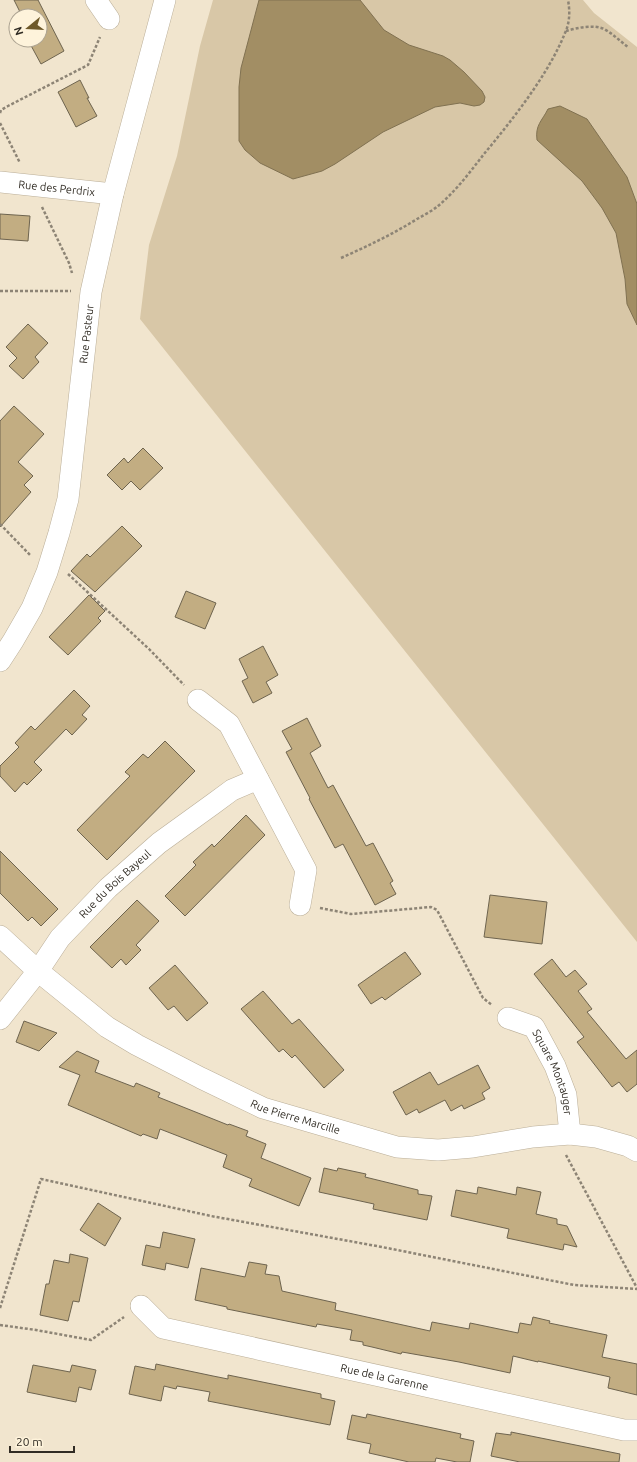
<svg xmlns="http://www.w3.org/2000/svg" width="637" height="1462" font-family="Ubuntu,sans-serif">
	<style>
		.green { fill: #d8c7a7 }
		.water { fill: #a28e64; stroke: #807151 }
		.building { fill: #c2ad82; stroke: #6e644f }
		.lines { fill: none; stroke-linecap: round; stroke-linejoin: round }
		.minor-casing { stroke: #baae98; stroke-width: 22 }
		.path { stroke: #8d8475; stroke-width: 2.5; stroke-dasharray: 3 2; stroke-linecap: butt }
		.minor { stroke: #fff; stroke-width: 21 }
		.labels { text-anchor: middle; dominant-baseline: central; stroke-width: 3.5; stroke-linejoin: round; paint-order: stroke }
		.street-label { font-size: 11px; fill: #312c24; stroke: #fef3db }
	</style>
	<rect width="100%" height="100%" fill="#f1e5ce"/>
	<!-- green -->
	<path class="green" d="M213,0H583L594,13L637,47V942L140,319L149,245L177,156L200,46Z"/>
	<!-- water -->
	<path class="water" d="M259,0H360L384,30L409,45L443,56L450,60L464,72L482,91L485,97L484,102L480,105L474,106L460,103L435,107L383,132L335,164L322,171L293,179L260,163L245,150L239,141V87L241,68Z
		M560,106L587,119L627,177L637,204V325L627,304L625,279L616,233L602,208L582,181L537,140C535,125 542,121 548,109Z"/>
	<!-- building -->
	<path class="building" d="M14,0H38L64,51L41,64L28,40H40V16H22Z
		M80,80L89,98H87L97,116L76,127L58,92Z
		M0,214L30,216L28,241L0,239Z
		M28,324L48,343L35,357L39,362L23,379L9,366L17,358L6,347Z
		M14,406L44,434L18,462L33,476L24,485L31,492L0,527V421Z
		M143,448L163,468L140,490L131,481L122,490L107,475L124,458L128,463Z
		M122,526L142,546L95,592L71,571L87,554L90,557Z
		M186,591L216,603L205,629L175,617Z
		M89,595L105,611L98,618L101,621L68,655L49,637Z
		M263,646L278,675L266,682L272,693L253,703L242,681L248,678L239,659Z
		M74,690L90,706L82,715L87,719L72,735L66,729L34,762L42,770L27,785L24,782L15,792L0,776V766L19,747L15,743L31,726L35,730Z
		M307,718L321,746L310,753L328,788L333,785L366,846L373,843L393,881L390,883L396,894L375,905L343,844L335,848L309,799L310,798L286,752L292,749L282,731Z
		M165,741L195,771L107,860L77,830L130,776L125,772L143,754L148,758Z
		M246,815L265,835L185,916L165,896L196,865L193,862L212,844L214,847Z
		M0,851L58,909L41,926L32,917L28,921L0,893Z
		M490,895L547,902L542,944L484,937Z
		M137,900L159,921L136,945L141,950L126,965L121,959L112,968L90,947Z
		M405,952L421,974L385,1000L382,997L371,1004L358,985Z
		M552,959L566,977L575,970L587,984L578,991L592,1009L587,1012L626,1059L637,1050V1084L627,1092L619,1082L612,1087L577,1042L584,1037L534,974Z
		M175,965L208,1003L187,1021L174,1006L168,1010L149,988Z
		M263,991L292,1024L299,1019L344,1070L324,1088L295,1055L292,1058L283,1049L279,1052L241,1009Z
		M24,1021L57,1033L39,1051L16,1042Z
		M77,1051L99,1061L95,1072L134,1087L136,1083L160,1093L158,1097L228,1125L229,1124L248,1131L246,1136L266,1144L261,1158L311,1178L299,1206L249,1186L252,1179L223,1167L227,1155L160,1129L157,1139L143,1134L141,1136L68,1105L80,1075L59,1067Z
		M478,1065L490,1088L482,1093L485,1099L464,1109L462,1105L451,1111L445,1100L419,1113L417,1109L406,1115L393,1092L430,1072L438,1085Z
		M324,1168L337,1171L338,1168L366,1174L365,1177L418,1190V1194L432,1196L427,1220L373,1209L374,1204L319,1192Z
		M478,1187L516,1195L517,1187L541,1192L536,1214L557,1219V1224L567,1226L577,1247L564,1244L563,1250L507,1238L509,1229L451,1216L456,1190L477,1194Z
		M98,1203L121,1218L105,1246L80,1230Z
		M163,1232L195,1239L188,1268L166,1263L165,1270L142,1265L146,1245L160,1248Z
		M70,1254L88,1258L79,1302L73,1301L68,1321L40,1315L46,1284H49L54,1260L69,1263Z
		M249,1262L267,1265L265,1274L279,1276L282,1291L336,1303L335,1310L430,1331L432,1322L469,1329L470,1323L518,1333L520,1323L531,1325L533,1317L550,1321L549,1323L607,1335L602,1357L637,1364V1395L608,1388L610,1377L538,1361V1362L513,1356L510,1373L459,1362L402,1352L401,1354L372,1347L363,1345V1342L350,1340L352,1330L317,1324L316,1327L227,1309V1307L195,1300L201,1268L245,1277Z
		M156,1364L213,1376L228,1379V1375L321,1394V1398L335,1401L330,1425L208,1401L210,1392L177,1386L176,1389L164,1386L161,1401L129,1394L135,1366L155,1370Z
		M33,1365L70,1372L72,1365L96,1370L91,1390L79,1387L76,1402L27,1392Z
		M367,1414L461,1434L460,1438L474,1441L470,1462H457L436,1458L435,1462H409L369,1453L371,1444L347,1439L352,1415L366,1418Z
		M511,1432L620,1454L619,1462H520L491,1456L496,1433L511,1435Z"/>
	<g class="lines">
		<!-- minor casing -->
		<g class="minor-casing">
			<g id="minor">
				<path d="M96,0L109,19"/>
				<path id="s1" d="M0,182L113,194"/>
				<path id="s2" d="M0,661L13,641L32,608L47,572L59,533L68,499L91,292L113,194L165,0"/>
				<path d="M198,700L229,724L306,870L300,905"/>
				<path id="s3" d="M0,936L38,971L107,1027L137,1045L201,1078L263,1108L397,1147L438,1150L473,1147L533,1137L570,1134L596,1137L628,1146L637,1151"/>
				<path id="s4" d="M508,1018L534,1027L555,1066L566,1095L570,1134"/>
				<path id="s5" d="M0,1019L38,971L60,938L108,888L159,843L213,804L232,790L258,779"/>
				<path id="s6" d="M141,1306L163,1328L624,1430H637"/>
			</g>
		</g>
		<!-- path -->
		<path class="path" d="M566,31C577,28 593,24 604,29C613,34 620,41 628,47
			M0,113L1,110L8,106L88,65L100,37
			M0,123L20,163
			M42,207L69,263L72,273
			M341,258C368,246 393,234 417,219C424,215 432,211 438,206C456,191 470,172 484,154C513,119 548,75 565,33C570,22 570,11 568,0
			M0,291H71
			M0,524L30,555
			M68,574L149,649L184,685
			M320,908L351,914L431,907L437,910L483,998L492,1005
			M566,1155L637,1288
			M0,1308L41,1179L211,1216L382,1247L574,1285L637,1289
			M0,1325L36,1330L91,1340L124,1317"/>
		<!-- minor -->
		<use href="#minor" class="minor"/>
	</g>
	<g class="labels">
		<!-- street labels -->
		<g class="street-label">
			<text stroke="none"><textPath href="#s1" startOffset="57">Rue des Perdrix</textPath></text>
			<text stroke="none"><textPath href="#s2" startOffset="343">Rue Pasteur</textPath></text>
			<text stroke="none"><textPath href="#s5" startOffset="178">Rue du Bois Bayeul</textPath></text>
			<text stroke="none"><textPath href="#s4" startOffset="77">Square Montauger</textPath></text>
			<text stroke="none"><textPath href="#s3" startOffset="350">Rue Pierre Marcille</textPath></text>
			<text stroke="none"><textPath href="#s6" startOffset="258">Rue de la Garenne</textPath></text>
		</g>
	</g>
	<!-- north arrow -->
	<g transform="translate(28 28) rotate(252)"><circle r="19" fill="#fef3db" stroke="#aca392"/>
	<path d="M0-3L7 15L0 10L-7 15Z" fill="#6f5929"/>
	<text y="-6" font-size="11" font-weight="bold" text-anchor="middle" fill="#312c24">N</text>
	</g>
	<!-- scale -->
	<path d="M10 1446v6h64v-6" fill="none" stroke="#312c24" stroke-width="2"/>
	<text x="16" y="1446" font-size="12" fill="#312c24" stroke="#fef3db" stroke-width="3" paint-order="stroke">20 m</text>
</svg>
